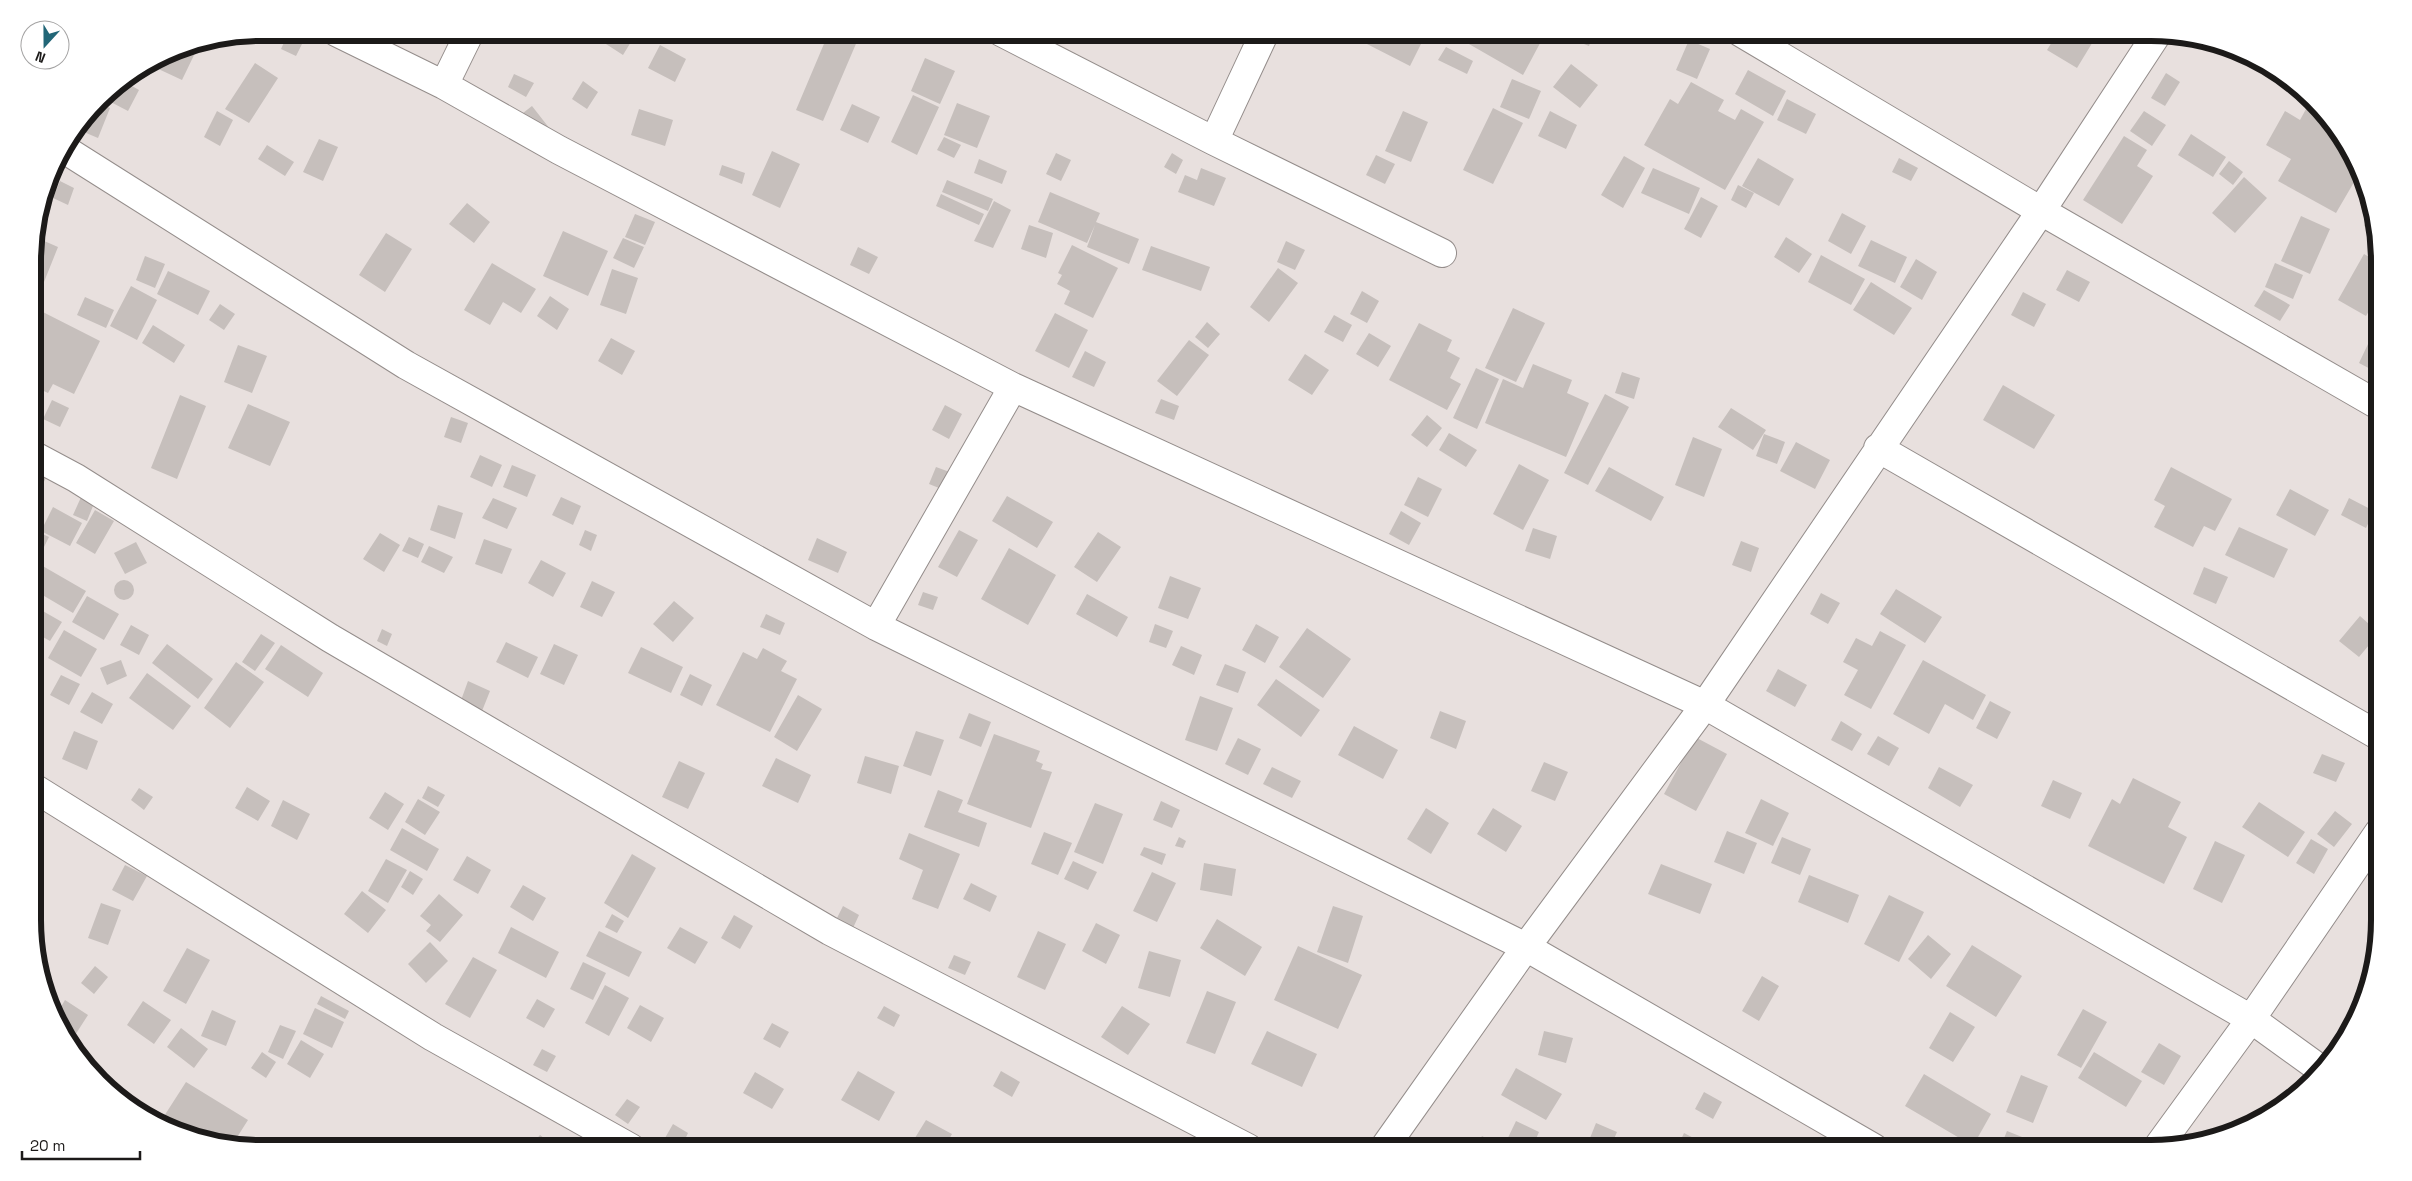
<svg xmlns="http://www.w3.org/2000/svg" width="2412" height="1181" font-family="'Space Grotesk',sans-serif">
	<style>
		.building { fill: #c6bfbc }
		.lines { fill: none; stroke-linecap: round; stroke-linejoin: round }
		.minor-casing { stroke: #948d8b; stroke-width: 30 }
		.minor { stroke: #fff; stroke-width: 28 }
		.rim { fill: none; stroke: #1c1a19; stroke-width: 6 }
	</style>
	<rect width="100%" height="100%" fill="#e8e0de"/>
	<!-- building -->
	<path class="building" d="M594,32H637L623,55L592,35Z
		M829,32H861L823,121L796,110Z
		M1369,32H1408L1423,40L1410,66L1365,43Z
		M1448,32H1546L1523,75Z
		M1577,32H1594L1589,46L1574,40Z
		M2058,32H2083L2094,40L2077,68L2047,50Z
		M287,36L302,44L296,56L281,49Z
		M1689,40L1710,49L1697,79L1676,70Z
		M660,45L686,59L675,82L648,68Z
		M187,47L196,51L182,80L152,66L154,62L174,50Z
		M1446,47L1473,61L1467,74L1438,60Z
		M925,58L955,71L940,104L911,91Z
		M255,63L278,78L249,123L225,109Z
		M1571,64L1598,85L1580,108L1553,87Z
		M1748,70L1786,91L1773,116L1735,94Z
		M2166,73L2180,82L2165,106L2151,98Z
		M514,74L534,83L526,97L508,87Z
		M1512,79L1541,91L1529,119L1500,107Z
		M123,81L139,90L128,111L103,98L110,89Z
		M583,81L598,92L587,109L572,99Z
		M1691,82L1724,100L1718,111L1735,120L1741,109L1764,122L1725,190L1644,145L1670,99L1678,104Z
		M913,95L939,107L917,155L891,142Z
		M1787,99L1816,114L1806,134L1777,120Z
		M2311,100L2341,134L2357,177L2336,213L2278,181L2291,159L2266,145L2285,111L2300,120Z
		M99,103L110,108L98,138L79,130Z
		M957,103L990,116L977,148L944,135Z
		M852,104L880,117L868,143L840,130Z
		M532,106L550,129L541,136L523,113Z
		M1493,108L1523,123L1493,184L1463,170Z
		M639,109L673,120L665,146L631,135Z
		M217,111L233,120L220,146L204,137Z
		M1403,111L1428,122L1411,162L1385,151Z
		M1550,111L1577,125L1566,149L1538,136Z
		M2144,111L2166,125L2152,146L2130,131Z
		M2191,134L2226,157L2213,177L2178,155Z
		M2124,136L2147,150L2137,166L2153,176L2122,224L2083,200Z
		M944,137L961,145L954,158L937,150Z
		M319,139L338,147L323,181L303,172Z
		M267,145L294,162L285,176L258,159Z
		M772,151L800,164L780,208L752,195Z
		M1056,153L1071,160L1061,181L1046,174Z
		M1172,153L1183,160L1176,174L1164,167Z
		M1376,155L1395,164L1385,184L1366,175Z
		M1624,156L1645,168L1623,208L1601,195Z
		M1758,158L1794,179L1779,206L1742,186Z
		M1899,158L1918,168L1911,181L1892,172Z
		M979,159L1007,171L1002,184L974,173Z
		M2229,161L2243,172L2233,185L2219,174Z
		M722,165L745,173L742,184L719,175Z
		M1201,168L1226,178L1214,206L1178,192L1185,175L1197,180Z
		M1653,168L1700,188L1689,214L1641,193Z
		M2244,177L2267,198L2235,233L2212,213Z
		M947,180L993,199L988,211L942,192Z
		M60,181L74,188L68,205L53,198Z
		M1738,185L1754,193L1746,208L1731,200Z
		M1050,192L1100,213L1096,222L1139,239L1129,264L1087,247L1095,225L1087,243L1038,222Z
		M941,194L984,214L979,225L936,206Z
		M1701,197L1718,206L1701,238L1684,229Z
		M994,201L1011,210L993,248L974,241Z
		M467,203L490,222L474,243L449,224Z
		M2370,212L2378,231V232L2364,226Z
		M1842,213L1866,226L1851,254L1828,241Z
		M635,214L655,222L645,245L625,237Z
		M2301,216L2330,229L2310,274L2281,261Z
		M1029,225L1053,233L1046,258L1021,249Z
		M563,231L608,251L588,296L543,276Z
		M386,233L412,249L385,292L359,275Z
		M35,237L58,247L40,292L33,289V246Z
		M1786,237L1812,254L1799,273L1774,257Z
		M623,238L644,247L634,268L613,258Z
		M1871,240L1907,257L1895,283L1858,266Z
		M1286,241L1305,250L1295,270L1277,262Z
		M1072,245L1118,268L1093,318L1064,304L1070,291L1057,284L1062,275L1058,273Z
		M1151,246L1210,267L1201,291L1142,270Z
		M858,247L878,257L869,274L850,265Z
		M2364,254L2378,262V296L2366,316L2338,300Z
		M1821,255L1865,279L1851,305L1808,282Z
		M145,256L165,264L155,288L136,280Z
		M1916,259L1937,272L1922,300L1900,287Z
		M492,263L536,289L521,313L503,302L490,325L464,310Z
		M2275,263L2303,275L2293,299L2265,287Z
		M1278,268L1298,283L1269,322L1250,307Z
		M612,269L638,278L626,314L600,305Z
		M2067,270L2090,282L2079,302L2056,290Z
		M168,271L210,291L198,315L157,294Z
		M1871,282L1912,308L1894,335L1853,310Z
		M131,286L157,300L137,340L110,326Z
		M2264,290L2290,305L2280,321L2254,306Z
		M1362,291L1379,301L1367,323L1350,314Z
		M2023,292L2046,304L2034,327L2011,315Z
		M550,296L569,309L557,330L537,316Z
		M85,297L114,310L106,328L77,315Z
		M220,304L235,314L224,330L209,320Z
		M33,307L100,341L74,394L53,384L48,393L33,386Z
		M1513,308L1545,323L1516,382L1485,368Z
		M1055,313L1088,330L1069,368L1035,351Z
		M1334,315L1352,325L1343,342L1324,332Z
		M1207,322L1220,334L1208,348L1195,337Z
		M1419,323L1452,340L1447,351L1460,358L1450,378L1461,384L1447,410L1389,380Z
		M2378,323V373L2359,363Z
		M153,325L185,345L174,363L142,343Z
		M1369,333L1391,346L1378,367L1356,354Z
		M611,338L635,351L622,375L598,361Z
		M1189,340L1209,355L1177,396L1157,381Z
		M238,345L267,356L252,393L224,382Z
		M1085,351L1106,362L1094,387L1072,377Z
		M1305,354L1329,370L1312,395L1288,380Z
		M1533,364L1572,380L1567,393L1589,403L1566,457L1485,423L1503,379L1523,388Z
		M1476,368L1499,379L1477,429L1453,418Z
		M1622,372L1640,378L1634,399L1615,393Z
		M2003,385L2055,415L2034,449L1983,420Z
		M1605,394L1629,407L1588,485L1564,473Z
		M180,395L206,406L177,479L151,468Z
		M1161,399L1179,406L1174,420L1155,413Z
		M52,400L69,408L60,427L43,419Z
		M248,404L290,422L270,466L228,448Z
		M945,405L962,414L949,439L932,430Z
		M1731,408L1766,430L1753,450L1718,427Z
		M1427,415L1442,428L1427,447L1411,435Z
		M451,417L468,423L461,443L444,437Z
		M1449,433L1477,450L1466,467L1439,450Z
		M1764,434L1785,442L1777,464L1756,456Z
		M1693,437L1722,449L1704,497L1675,485Z
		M1796,442L1830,460L1815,489L1780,471Z
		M480,455L502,465L492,487L470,477Z
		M1519,464L1549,480L1523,530L1493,514Z
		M512,465L536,475L527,497L503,487Z
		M936,467L955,474L949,492L929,484Z
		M1609,467L1664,497L1651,521L1595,491Z
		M2171,467L2232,499L2215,531L2204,526L2193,547L2154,527L2165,506L2154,500Z
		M33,469L47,476L34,500Z
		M1418,477L1442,489L1428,517L1404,505Z
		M2290,489L2329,510L2315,536L2276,515Z
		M82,495L95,501L87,521L73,515Z
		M1007,496L1053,522L1037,548L992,521Z
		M561,497L581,506L573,525L552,515Z
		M493,498L517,508L507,529L482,518Z
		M2349,498L2374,511L2366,528L2341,515Z
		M438,505L463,513L455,539L430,530Z
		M53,507L82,523L70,546L41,531Z
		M95,510L114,521L95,554L76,543Z
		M1401,511L1421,523L1409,545L1389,534Z
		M2239,527L2288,549L2274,578L2225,555Z
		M1533,528L1557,536L1550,559L1525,551Z
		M34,530L49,537L40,555L34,552Z
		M585,530L597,535L591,551L579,545Z
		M959,530L978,540L957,577L938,567Z
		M1098,532L1121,547L1097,582L1074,567Z
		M380,533L400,545L384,572L363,559Z
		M409,537L424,544L418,558L402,551Z
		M817,538L847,552L838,573L808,560Z
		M484,539L512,549L502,574L475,564Z
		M1741,541L1759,548L1751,572L1732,565Z
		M136,542L147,563L125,574L114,553Z
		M429,546L453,557L444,573L421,562Z
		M1009,548L1056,575L1028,625L981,599Z
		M541,560L566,573L553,597L528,583Z
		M34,561L86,591L73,613L34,590Z
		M2204,567L2228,577L2216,604L2193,594Z
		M1170,576L1201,588L1188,619L1158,608Z
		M114 590a10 10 0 1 1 20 0a10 10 0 1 1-20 0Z
		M592,581L615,592L602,617L580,607Z
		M1896,589L1942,617L1925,643L1880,614Z
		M923,592L938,597L933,610L918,605Z
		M1821,593L1840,603L1828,624L1810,614Z
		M1087,594L1128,617L1117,637L1076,614Z
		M87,596L119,614L104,640L72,622Z
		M674,601L694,618L673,642L653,624Z
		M34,606L62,622L50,641L34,632Z
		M766,614L785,623L780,635L760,627Z
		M2360,616L2379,633L2359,657L2339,641Z
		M1155,624L1173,631L1166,648L1149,642Z
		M1256,624L1279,637L1265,663L1242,650Z
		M131,625L149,635L139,655L120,645Z
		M1307,628L1351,659L1323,698L1279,667Z
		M382,629L392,634L387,646L377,641Z
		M64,630L97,649L81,677L48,658Z
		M1880,631L1906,645L1871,709L1844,695L1858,670L1843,662L1856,638L1872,646Z
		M261,634L275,643L255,671L242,662Z
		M506,642L538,657L528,678L496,662Z
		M167,644L213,679L198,699L152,663Z
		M554,644L578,655L564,685L540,674Z
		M281,645L323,673L308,697L265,669Z
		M1181,646L1202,655L1194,675L1172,665Z
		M641,647L683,667L671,693L628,673Z
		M763,648L787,661L781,671L797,679L770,732L716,705L743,652L757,659Z
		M121,660L127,676L107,685L100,668Z
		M1923,660L1986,695L1973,720L1945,704L1929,734L1893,714Z
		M236,662L264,682L230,728L204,708Z
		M1225,664L1246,672L1238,693L1216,685Z
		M1778,669L1807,685L1795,707L1766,691Z
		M147,673L191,706L173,730L129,698Z
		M690,674L712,685L702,706L680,695Z
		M61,675L80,684L69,705L50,695Z
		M1276,679L1320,710L1301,737L1257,705Z
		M468,681L490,691L482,711L460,703Z
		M92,692L113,704L102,724L80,712Z
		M798,695L822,709L797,751L774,737Z
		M1200,696L1233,708L1217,751L1185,740Z
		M1990,701L2011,712L1997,739L1976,728Z
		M1440,711L1466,721L1456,749L1430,738Z
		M969,713L991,722L981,747L959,738Z
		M1841,721L1862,734L1852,751L1831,740Z
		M1354,726L1398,750L1383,779L1338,755Z
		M74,731L98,741L87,770L62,759Z
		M916,731L944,740L931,776L903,766Z
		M994,734L1040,751L1036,761L1043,764L1041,769L1052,772L1031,828L967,804Z
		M1878,736L1899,748L1889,766L1867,754Z
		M1695,737L1727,754L1696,811L1664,794Z
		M1238,738L1261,749L1248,775L1225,764Z
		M2322,754L2345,763L2336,782L2313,773Z
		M865,756L899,766L891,794L857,783Z
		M776,758L811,775L798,803L762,786Z
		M679,761L705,773L688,809L662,797Z
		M1544,762L1568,772L1555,801L1531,791Z
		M1272,767L1301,781L1292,798L1263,784Z
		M1939,767L1973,785L1960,807L1928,788Z
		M2133,778L2181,802L2168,827L2187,837L2164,884L2088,846L2112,799L2120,804Z
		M2053,780L2082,793L2070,819L2041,806Z
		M428,786L445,795L438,807L422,798Z
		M247,787L270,801L258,821L235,808Z
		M139,788L153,797L144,810L131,800Z
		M938,790L963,800L958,812L987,823L979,847L924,827Z
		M385,792L404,804L388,830L369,818Z
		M418,799L440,812L425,835L405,822Z
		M1761,799L1789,813L1773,846L1745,833Z
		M283,800L310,814L297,840L271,826Z
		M1161,801L1180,810L1172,828L1153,820Z
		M2259,802L2305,832L2288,857L2242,827Z
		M1095,803L1123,814L1103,864L1074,852Z
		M1426,808L1449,823L1431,854L1407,839Z
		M1493,808L1522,826L1506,852L1477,834Z
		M2335,811L2352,824L2334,847L2317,834Z
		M402,828L439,849L427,871L390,850Z
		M1727,831L1757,843L1744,874L1714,862Z
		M1044,832L1072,843L1058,875L1031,864Z
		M909,833L960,854L938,909L912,899L923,870L899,859Z
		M1179,837L1186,841L1183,848L1175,846Z
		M1782,837L1811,849L1800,875L1771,863Z
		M2311,839L2328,849L2314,874L2296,863Z
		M2215,841L2245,855L2222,903L2193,889Z
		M1144,847L1166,854L1162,865L1140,855Z
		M632,854L656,868L628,918L604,903Z
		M467,856L491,870L478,894L453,880Z
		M386,859L407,870L388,903L368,891Z
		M1073,861L1097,872L1088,890L1064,879Z
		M1204,863L1236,869L1232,896L1200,890Z
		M1661,864L1712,884L1700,914L1648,894Z
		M125,865L147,876L133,901L112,890Z
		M410,871L423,879L413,895L401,887Z
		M1152,872L1176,883L1157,922L1133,911Z
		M1809,875L1859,895L1848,923L1798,902Z
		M971,883L997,896L990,912L963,899Z
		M523,885L546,898L533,921L510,907Z
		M362,891L386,910L368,933L344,914Z
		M439,894L463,915L440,942L426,931L431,925L420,916Z
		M1889,895L1924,912L1899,962L1864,944Z
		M101,903L121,910L108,945L88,938Z
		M843,906L859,915L853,928L836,920Z
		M1333,906L1363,916L1348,963L1317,952Z
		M612,914L624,921L617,933L605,927Z
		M734,915L753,926L740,949L721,938Z
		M1217,919L1262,947L1245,976L1200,948Z
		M1096,923L1120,935L1106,964L1082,951Z
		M511,927L559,952L546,978L498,953Z
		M680,927L708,942L695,964L667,948Z
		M599,931L642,952L629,977L586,956Z
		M1038,931L1066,944L1045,990L1017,977Z
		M1928,935L1951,954L1931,979L1908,959Z
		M430,942L448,961L426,983L408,964Z
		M1972,945L2022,976L1996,1017L1946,986Z
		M1298,946L1362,975L1338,1029L1274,1000Z
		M187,948L210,960L186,1004L163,991Z
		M1149,951L1181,960L1170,997L1138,988Z
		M954,955L971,962L965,975L948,968Z
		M473,957L497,970L470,1018L445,1004Z
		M583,962L606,973L593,1000L570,989Z
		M95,966L108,977L94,994L81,983Z
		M1762,976L1779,986L1759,1021L1742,1011Z
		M605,985L629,998L609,1036L585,1023Z
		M1207,991L1236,1002L1215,1054L1186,1043Z
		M321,996L349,1011L345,1019L317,1004Z
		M537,999L555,1009L544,1028L526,1018Z
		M65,1000L88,1015L70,1043L55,1017Z
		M143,1001L171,1020L154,1044L127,1025Z
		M640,1005L664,1018L651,1042L627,1028Z
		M884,1006L900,1015L894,1027L877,1018Z
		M1122,1006L1150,1024L1128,1055L1101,1037Z
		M315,1008L344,1022L332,1048L303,1034Z
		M2083,1009L2107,1022L2081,1068L2057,1055Z
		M212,1010L236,1021L226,1046L201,1036Z
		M1950,1012L1975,1027L1953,1062L1929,1048Z
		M772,1023L789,1032L780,1048L763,1039Z
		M280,1025L296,1031L283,1059L268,1052Z
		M181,1028L208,1049L194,1068L167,1047Z
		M1267,1031L1317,1054L1302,1087L1251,1064Z
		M1544,1031L1573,1038L1566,1063L1538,1055Z
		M301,1040L324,1054L310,1078L287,1064Z
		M2159,1043L2181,1056L2164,1085L2141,1072Z
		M542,1049L556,1056L547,1072L533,1065Z
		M262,1052L276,1062L266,1078L251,1068Z
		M2094,1052L2142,1081L2126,1107L2078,1078Z
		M1516,1068L1562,1094L1546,1120L1501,1095Z
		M858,1071L895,1092L879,1121L841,1100Z
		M1001,1071L1020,1082L1012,1097L993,1086Z
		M755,1072L784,1089L772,1109L743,1093Z
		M1924,1074L1991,1114L1973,1146L1905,1106Z
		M2021,1075L2048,1086L2033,1123L2006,1112Z
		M186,1082L248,1120L234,1142L159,1124Z
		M1704,1092L1722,1102L1713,1119L1695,1109Z
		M627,1099L640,1107L628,1124L615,1115Z
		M926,1120L952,1134L944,1148H915L910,1146Z
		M1516,1121L1539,1132L1532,1148H1513L1505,1144Z
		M1596,1123L1617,1132L1610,1148H1601L1588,1143Z
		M673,1124L688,1133L681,1148L665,1138Z
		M2007,1131L2037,1143L2035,1148H2000Z
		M1684,1133L1707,1145L1706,1148H1677Z
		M540,1135L557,1148H535L531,1145Z
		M1482,1136L1505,1148H1475Z
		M1555,1138L1573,1148H1549Z
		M2084,1143L2096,1148H2082Z"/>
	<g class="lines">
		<!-- minor casing -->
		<g class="minor-casing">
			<path id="minor" d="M336,32L444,85L559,150L1013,387L1705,705L2251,1019L2323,1071
				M1001,32L1214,141L1442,253
				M1740,32L2041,211L2378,405
				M444,85L470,32
				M1214,141L1265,32
				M64,149L406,365L876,626L1526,947L1874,1148
				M1878,448L2379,736
				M33,455L76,478L330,638L830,931L1248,1148
				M876,626L1013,387
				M34,788L433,1037L631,1148
				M1384,1148L1526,947L1705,705L2041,211L2157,34
				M2157,1148L2251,1019L2379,832"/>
		</g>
		<!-- minor -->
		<use href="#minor" class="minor"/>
	</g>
	<!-- crop -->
	<path d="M0 0H2412V1181H0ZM261 41H2151A220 220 0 0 1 2371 261V920A220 220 0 0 1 2151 1140H261A220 220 0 0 1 41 920V261A220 220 0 0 1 261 41Z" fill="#fff" fill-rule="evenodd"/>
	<path class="rim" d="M261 41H2151A220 220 0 0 1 2371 261V920A220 220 0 0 1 2151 1140H261A220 220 0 0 1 41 920V261A220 220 0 0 1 261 41Z"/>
	<!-- north arrow -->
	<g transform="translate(45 45) rotate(201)"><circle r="24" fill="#ffffff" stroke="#a4a3a3"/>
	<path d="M0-4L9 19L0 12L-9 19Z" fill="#226677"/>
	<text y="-8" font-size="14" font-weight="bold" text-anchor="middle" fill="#1c1a19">N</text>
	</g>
	<!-- scale -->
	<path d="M22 1151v8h118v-8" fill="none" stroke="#1c1a19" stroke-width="2.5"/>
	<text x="30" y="1151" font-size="15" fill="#1c1a19" stroke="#ffffff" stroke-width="4" paint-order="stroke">20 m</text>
</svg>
